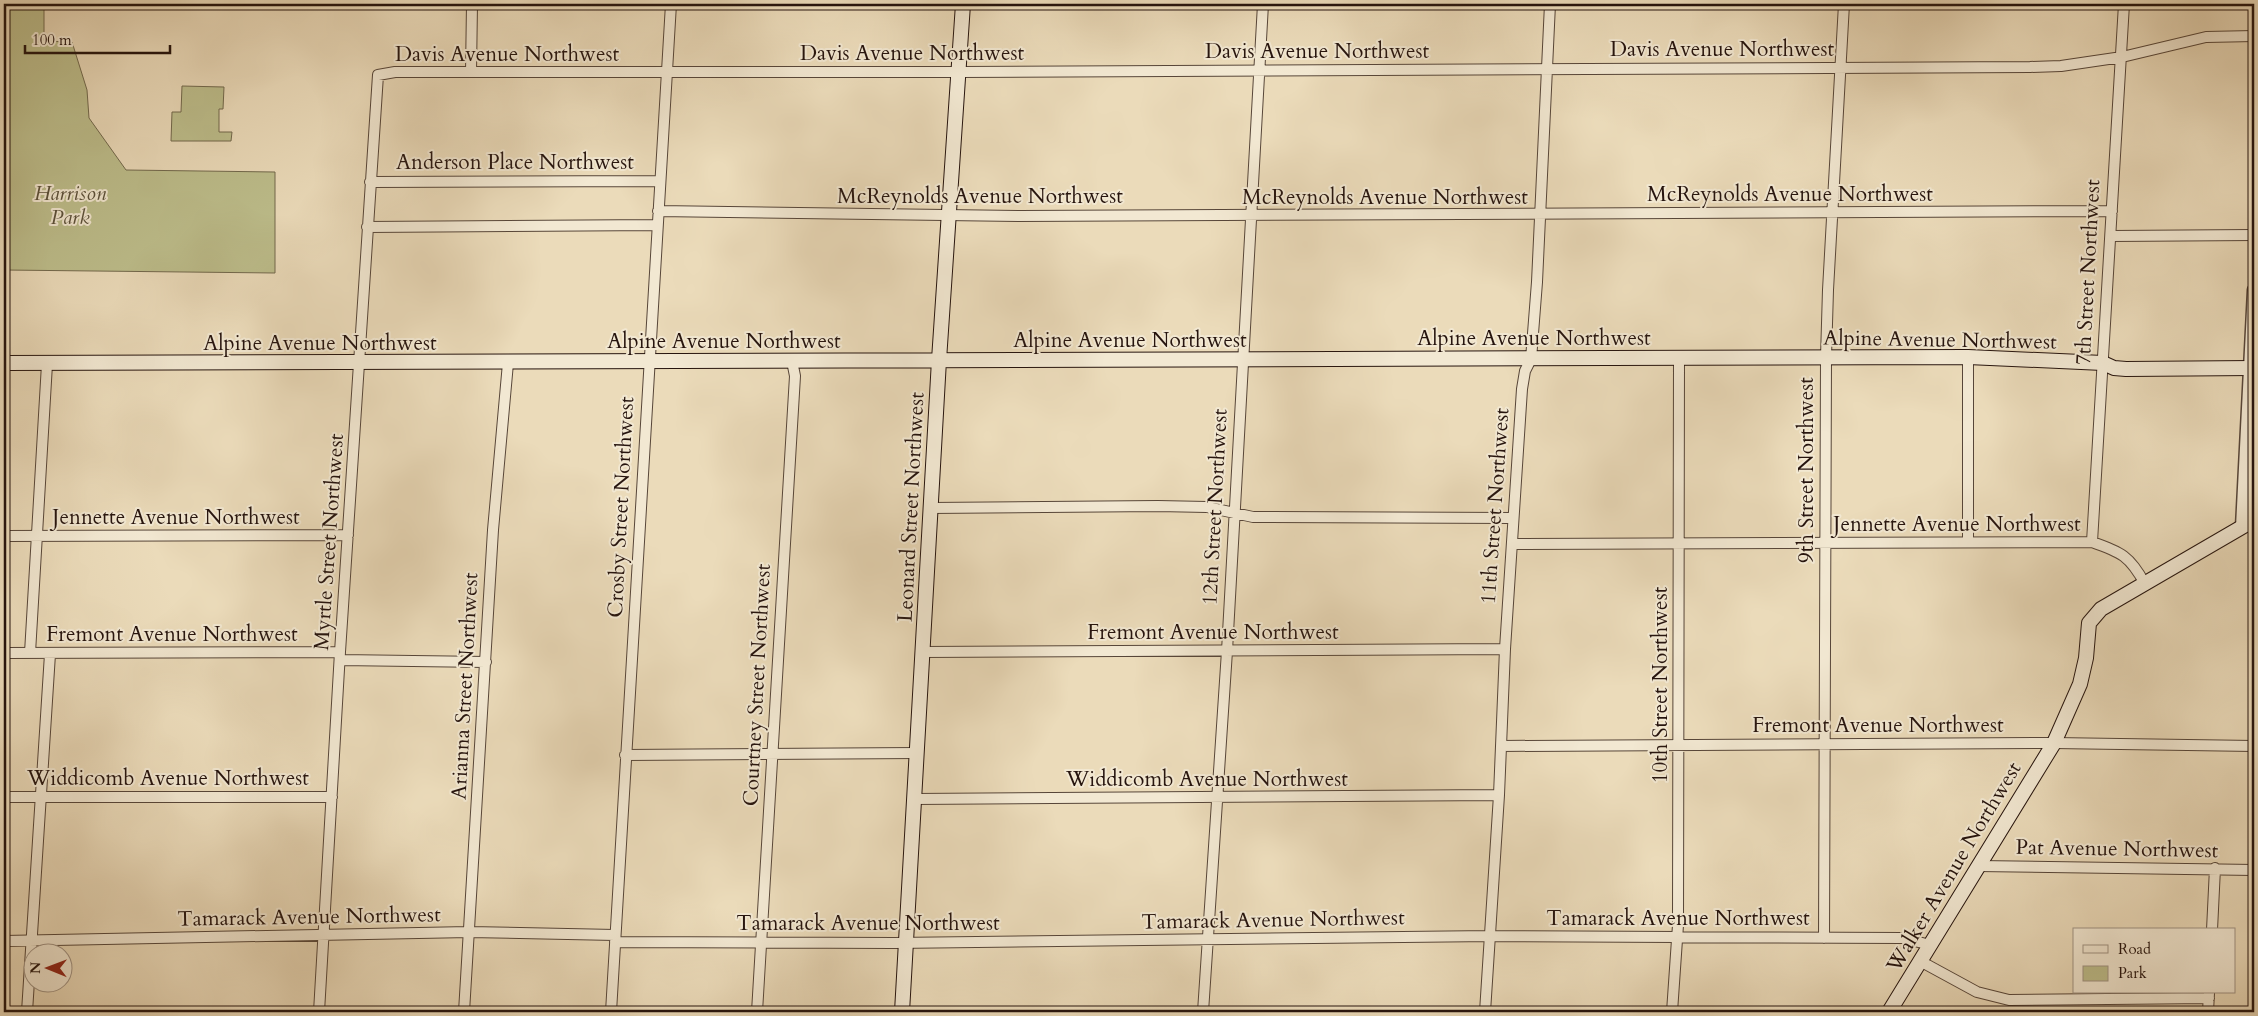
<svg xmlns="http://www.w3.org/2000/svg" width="2258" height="1016" font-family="Cardo,serif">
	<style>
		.green { fill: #bdbe8c; stroke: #72694d }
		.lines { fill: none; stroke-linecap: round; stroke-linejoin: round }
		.minor-casing { stroke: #574639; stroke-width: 12 }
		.tertiary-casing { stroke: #574639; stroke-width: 15 }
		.secondary-casing { stroke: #26140e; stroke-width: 16 }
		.minor { stroke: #f2e8d2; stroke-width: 10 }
		.tertiary { stroke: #f2e8d2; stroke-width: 12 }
		.secondary { stroke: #f2e8d2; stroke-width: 14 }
		.labels { text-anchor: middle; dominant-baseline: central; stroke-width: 4; stroke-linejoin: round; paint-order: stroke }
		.street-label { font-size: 21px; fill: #26140e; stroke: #f2e8d2 }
		.park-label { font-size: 21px; font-style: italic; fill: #5b503a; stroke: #f2e8d2 }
	</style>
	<rect width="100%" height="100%" fill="#ebdbba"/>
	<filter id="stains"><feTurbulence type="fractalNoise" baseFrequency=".004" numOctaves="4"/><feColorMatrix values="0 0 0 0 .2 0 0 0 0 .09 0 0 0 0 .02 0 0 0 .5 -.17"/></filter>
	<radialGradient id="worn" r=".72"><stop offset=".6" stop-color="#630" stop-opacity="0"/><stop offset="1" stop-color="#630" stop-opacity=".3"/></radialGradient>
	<!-- green -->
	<path class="green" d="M4,4H44V41L72,42L87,90L89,118L126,170L275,172V273L4,270Z
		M182,86L224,87L223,109H219V132H232L231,141H171L172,112H181Z"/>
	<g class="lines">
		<!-- minor casing -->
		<g class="minor-casing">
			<path id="minor" d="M471,72L472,4
				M370,182L660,181
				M658,211L1020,216L2112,211
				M367,227L657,225
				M2111,236L2254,235
				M1968,357V542
				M931,508L1158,506L1207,507L1253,517L1513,518
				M4,536L348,535
				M2092,542L2124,4
				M1512,544L2092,542C2121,552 2130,556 2145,584
				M922,652L1505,649
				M4,653L340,652
				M30,653L47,364
				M340,660L486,662
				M1501,746L2054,743L2254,746
				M625,755L917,753
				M4,797H332
				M915,799L1499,795
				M1978,866L2254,870
				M2212,930L2215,868
				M1824,938L1826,357L1828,290L1844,4
				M4,941L469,932L615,935
				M615,942L894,943L1491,936L1903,938L1930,945
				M1920,961L1977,992L2009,1000L2209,998
				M27,1012L50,654
				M319,1012L340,652L378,75L395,72H959L2030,67L2061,66L2122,57L2206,37L2254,36
				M464,1012L493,530L508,363
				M611,1012L671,4
				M757,1012L795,376L792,361
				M1203,1012L1227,651L1263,4
				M1485,1012L1499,795L1505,649L1522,389L1525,371L1531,359L1537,282L1550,4
				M1672,1012L1678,925L1679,358
				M2208,1012L2209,993"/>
		</g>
		<!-- tertiary casing -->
		<g class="tertiary-casing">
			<path id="tertiary" d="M2242,527L2254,290"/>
		</g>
		<!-- secondary casing -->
		<g class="secondary-casing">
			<path id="secondary" d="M4,363L1968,357L2103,363L2114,368L2126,369L2254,368
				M902,1012L939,360L963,4
				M1889,1012L2054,743L2080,684L2086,658L2089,623L2101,609L2254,520"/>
		</g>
		<!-- minor -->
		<use href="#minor" class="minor"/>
		<!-- tertiary -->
		<use href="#tertiary" class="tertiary"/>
		<!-- secondary -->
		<use href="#secondary" class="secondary"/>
	</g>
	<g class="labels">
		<!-- street labels -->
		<g class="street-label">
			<text x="1722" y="49">Davis Avenue Northwest</text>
			<text x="1317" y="51">Davis Avenue Northwest</text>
			<text x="912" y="53">Davis Avenue Northwest</text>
			<text x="507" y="54">Davis Avenue Northwest</text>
			<text x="515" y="162">Anderson Place Northwest</text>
			<text x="1790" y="194">McReynolds Avenue Northwest</text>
			<text x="980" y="196">McReynolds Avenue Northwest</text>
			<text x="1385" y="197">McReynolds Avenue Northwest</text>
			<text transform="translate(2088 272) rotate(-87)">7th Street Northwest</text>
			<text x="1534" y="338">Alpine Avenue Northwest</text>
			<text x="1130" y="340">Alpine Avenue Northwest</text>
			<text transform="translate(1940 340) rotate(1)">Alpine Avenue Northwest</text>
			<text x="724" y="341">Alpine Avenue Northwest</text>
			<text x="320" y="343">Alpine Avenue Northwest</text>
			<text transform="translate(1806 470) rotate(-90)">9th Street Northwest</text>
			<text transform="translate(1495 506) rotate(-86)">11th Street Northwest</text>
			<text transform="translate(621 507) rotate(-87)">Crosby Street Northwest</text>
			<text transform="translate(911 507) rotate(-87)">Leonard Street Northwest</text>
			<text transform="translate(1215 507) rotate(-87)">12th Street Northwest</text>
			<text x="176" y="517">Jennette Avenue Northwest</text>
			<text x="1957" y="524">Jennette Avenue Northwest</text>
			<text transform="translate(329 542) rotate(-86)">Myrtle Street Northwest</text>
			<text x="1213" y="632">Fremont Avenue Northwest</text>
			<text x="172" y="634">Fremont Avenue Northwest</text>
			<text transform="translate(757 685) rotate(-87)">Courtney Street Northwest</text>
			<text transform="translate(1660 685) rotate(-90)">10th Street Northwest</text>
			<text transform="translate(465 686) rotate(-87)">Arianna Street Northwest</text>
			<text x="1878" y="725">Fremont Avenue Northwest</text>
			<text x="168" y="778">Widdicomb Avenue Northwest</text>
			<text x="1207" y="779">Widdicomb Avenue Northwest</text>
			<text transform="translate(2117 849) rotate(1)">Pat Avenue Northwest</text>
			<text transform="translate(1954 867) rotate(-59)">Walker Avenue Northwest</text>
			<text transform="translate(309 917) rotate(-1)">Tamarack Avenue Northwest</text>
			<text x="1678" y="918">Tamarack Avenue Northwest</text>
			<text transform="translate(1273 920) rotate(-1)">Tamarack Avenue Northwest</text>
			<text x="868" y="923">Tamarack Avenue Northwest</text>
		</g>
		<!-- park labels -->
		<g class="park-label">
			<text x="70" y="193">Harrison<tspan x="70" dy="24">Park</tspan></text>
		</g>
	</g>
	<!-- margin -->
	<rect width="2258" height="1016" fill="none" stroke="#ebdbba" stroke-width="20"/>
	<rect x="5" y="5" width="2248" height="1006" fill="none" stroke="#26140e" stroke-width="2.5"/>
	<rect x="10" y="10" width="2238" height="996" fill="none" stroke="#26140e"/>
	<!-- legend -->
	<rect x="2073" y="928" width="162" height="65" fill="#f2e8d2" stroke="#a09384"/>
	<rect x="2083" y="945" width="25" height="8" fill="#f2e8d2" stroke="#a09384"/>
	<text x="2118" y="954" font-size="15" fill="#26140e">Road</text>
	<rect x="2083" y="966" width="25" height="15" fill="#bdbe8c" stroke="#a09384"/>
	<text x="2118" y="978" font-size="15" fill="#26140e">Park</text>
	<!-- north arrow -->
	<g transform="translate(48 968) rotate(271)"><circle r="24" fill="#f2e8d2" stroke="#a09384"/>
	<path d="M0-4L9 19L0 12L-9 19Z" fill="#8f2418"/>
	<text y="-8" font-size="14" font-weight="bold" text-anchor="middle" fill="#26140e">N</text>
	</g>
	<!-- scale -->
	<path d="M25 45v8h145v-8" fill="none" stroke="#26140e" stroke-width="2.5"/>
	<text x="32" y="45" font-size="15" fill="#26140e" stroke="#f2e8d2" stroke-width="4" paint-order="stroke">100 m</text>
	<rect width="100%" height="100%" filter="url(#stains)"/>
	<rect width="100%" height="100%" fill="url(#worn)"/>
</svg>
